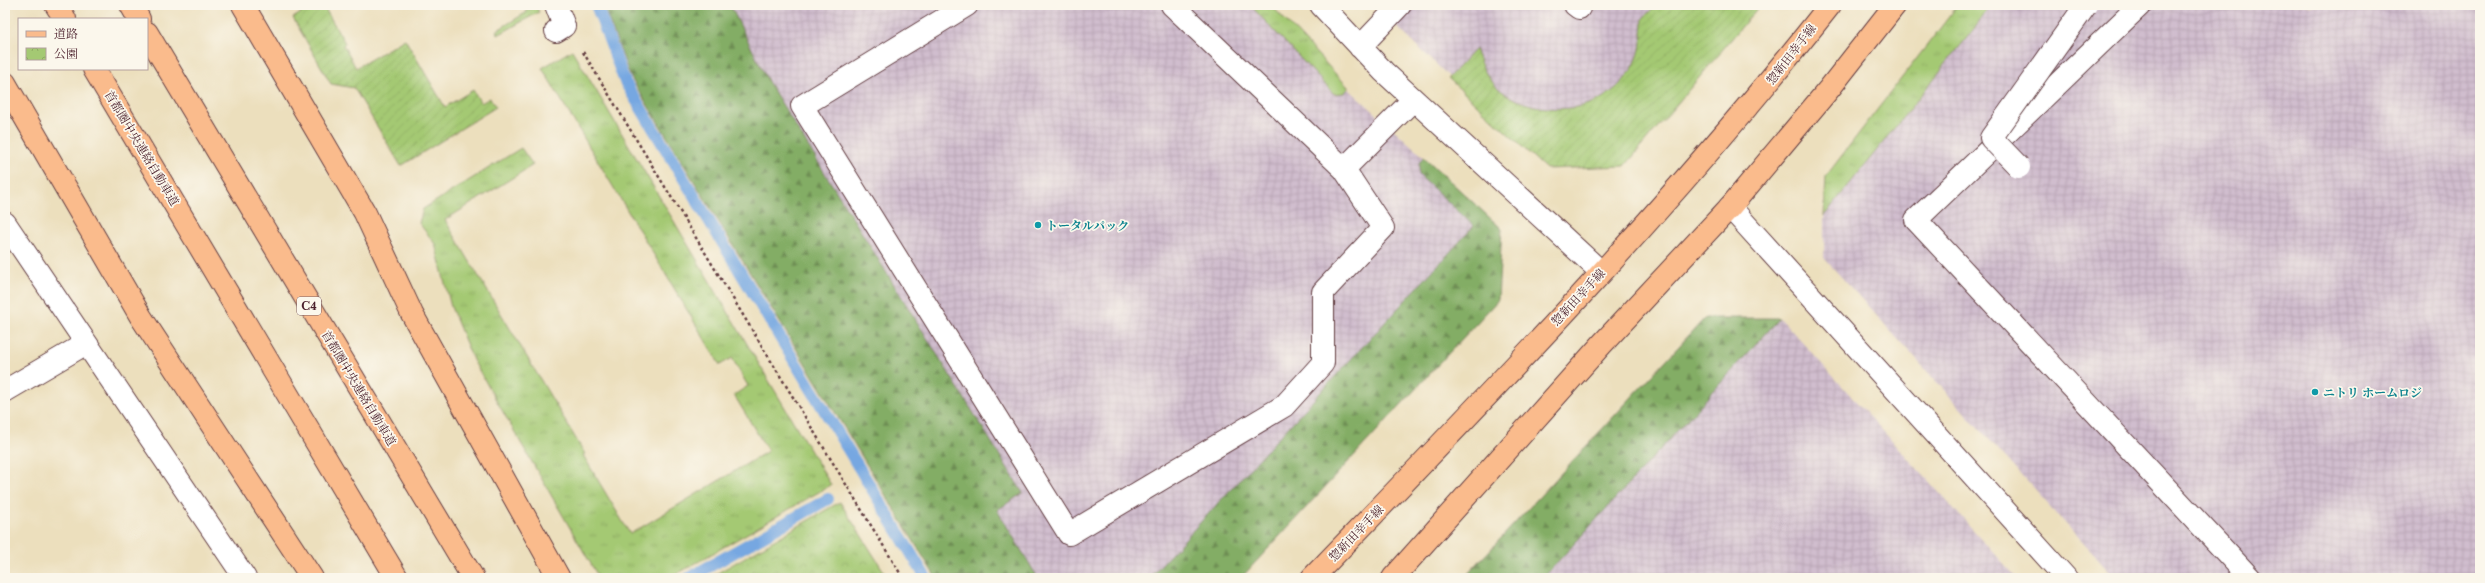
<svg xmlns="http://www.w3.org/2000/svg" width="2485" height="583" font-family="'Libre Caslon Text','Noto Serif JP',serif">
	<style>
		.industrial { fill: url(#industrial-grid) }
		.grass { fill: url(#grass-tufts); stroke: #77744f }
		.forest { fill: url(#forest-firs); stroke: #666648 }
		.park { fill: url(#park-crowns); stroke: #77744f }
		.garden { fill: url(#garden-furrows); stroke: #77744f }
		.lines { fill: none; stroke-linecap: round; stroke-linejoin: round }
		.stream { stroke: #76a7e1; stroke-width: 12 }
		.minor-casing { stroke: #623c41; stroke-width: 24 }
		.major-casing { stroke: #623c41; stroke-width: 24 }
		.highway-casing { stroke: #623c41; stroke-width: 24 }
		.path { stroke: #623c41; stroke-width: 2.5; stroke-dasharray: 3 3; stroke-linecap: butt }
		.minor { stroke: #fff; stroke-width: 22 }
		.major { stroke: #fabb8c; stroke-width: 22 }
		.highway { stroke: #fabb8c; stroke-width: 22 }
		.minor-bridge-casing { stroke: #623c41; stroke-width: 24; stroke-linecap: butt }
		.minor-bridge { stroke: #fff; stroke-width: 22 }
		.culture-dot { fill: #0f9aa8; stroke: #fbf7ec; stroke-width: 1.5 }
		.labels { text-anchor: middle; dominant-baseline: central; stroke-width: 3.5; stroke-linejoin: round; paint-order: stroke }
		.shield { fill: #fbf7ec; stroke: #7f6065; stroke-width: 1 }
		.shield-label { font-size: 11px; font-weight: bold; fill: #4a1f2b }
		.street-label { font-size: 12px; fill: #4a1f2b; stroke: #fbf7ec }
		.culture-label { font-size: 12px; font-weight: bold; fill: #0d838f; stroke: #fbf7ec; text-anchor: start }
	</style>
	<defs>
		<pattern id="industrial-grid" width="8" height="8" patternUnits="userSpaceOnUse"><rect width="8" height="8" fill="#d0bdce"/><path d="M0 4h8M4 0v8" fill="none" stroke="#b4a2b1"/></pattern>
		<pattern id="grass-tufts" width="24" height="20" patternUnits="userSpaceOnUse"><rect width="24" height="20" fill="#a4c973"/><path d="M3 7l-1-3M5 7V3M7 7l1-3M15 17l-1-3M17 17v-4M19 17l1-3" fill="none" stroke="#8fac64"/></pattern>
		<pattern id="forest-firs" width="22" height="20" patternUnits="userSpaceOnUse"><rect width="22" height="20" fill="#83ad65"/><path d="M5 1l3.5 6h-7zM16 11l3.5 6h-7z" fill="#6d8c53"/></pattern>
		<pattern id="park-crowns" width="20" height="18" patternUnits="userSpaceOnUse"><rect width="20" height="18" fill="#a4c973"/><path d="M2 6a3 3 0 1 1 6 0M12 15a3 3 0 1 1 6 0" fill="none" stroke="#8fac64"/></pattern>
		<pattern id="garden-furrows" width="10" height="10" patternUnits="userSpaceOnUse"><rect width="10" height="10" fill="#a4c973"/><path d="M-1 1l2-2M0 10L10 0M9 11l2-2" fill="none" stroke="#8fac64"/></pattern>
	</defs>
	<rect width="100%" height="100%" fill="#fbf7ec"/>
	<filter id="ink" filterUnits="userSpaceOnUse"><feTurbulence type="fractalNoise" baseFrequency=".025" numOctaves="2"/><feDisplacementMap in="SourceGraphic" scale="8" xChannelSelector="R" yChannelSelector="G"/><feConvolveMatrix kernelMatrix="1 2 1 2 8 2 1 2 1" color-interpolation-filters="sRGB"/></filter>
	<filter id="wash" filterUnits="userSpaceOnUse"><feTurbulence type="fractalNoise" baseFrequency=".012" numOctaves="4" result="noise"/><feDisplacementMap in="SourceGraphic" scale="16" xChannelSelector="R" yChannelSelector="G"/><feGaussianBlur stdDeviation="0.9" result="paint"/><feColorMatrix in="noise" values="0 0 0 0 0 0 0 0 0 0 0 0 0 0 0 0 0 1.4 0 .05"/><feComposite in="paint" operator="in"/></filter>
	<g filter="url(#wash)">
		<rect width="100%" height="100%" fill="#ecdfbd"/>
		<!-- industrial -->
		<path class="industrial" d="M730,5H1271L1350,90L1424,157L1419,163V175L1475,226L1149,578H1038L997,510L1023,493L769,83Z
			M1374,5H1760L1625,166L1546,169Z
			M1990,5H2480V578H2115L1824,258V216L1973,30Z
			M1705,318H1780L2017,578H1464Z"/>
		<!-- grass -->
		<path class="grass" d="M1250,5H1271L1349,88L1344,93L1334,94Z
			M1958,5H1990L1973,30L1824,216L1826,176Z
			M572,50L831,485L670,578H599L473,360L451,307L435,244L419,223L423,209L521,148L533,165L445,220L585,454L583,455L630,534L768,451L734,395L748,386L732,358L720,365L542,68Z"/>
		<!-- forest -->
		<path class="forest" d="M603,5H730L769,83L1023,493L997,510L1038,578H936L631,78Z
			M1424,157L1502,229L1498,300L1241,578H1149L1474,226L1419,175V163Z
			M1705,318H1780L1543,578H1464Z"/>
		<!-- park -->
		<path class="park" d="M840,502L888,578H709L826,510Z"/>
		<!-- garden -->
		<path class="garden" d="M296,5H323L345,43L343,45L356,68L405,39L445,107L473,90L481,103L490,98L496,107L401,166L354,88L331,84L293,18L301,13Z
			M523,5H535L539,12L498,35L496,31L527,12Z
			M1657,5H1760L1625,166L1546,169L1448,78L1475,49C1480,63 1486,76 1496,86C1508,98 1524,104 1540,107C1579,114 1616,100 1635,63C1642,50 1642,33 1643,18Z"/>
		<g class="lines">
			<!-- stream -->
			<path class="stream" d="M596,5L625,82L926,578
				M689,578L828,499"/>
		</g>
	</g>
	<g filter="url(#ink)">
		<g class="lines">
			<!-- minor casing -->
			<g class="minor-casing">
				<path id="minor" d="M967,5L802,106L1069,534L1284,406L1323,363V292L1383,228L1344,169L1172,5
					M1321,5L1384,72L1601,272
					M1575,5L1579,8
					M2140,5L1916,220L2250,578
					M556,31L564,26L556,5
					M1360,47L1400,5
					M1344,169L1413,100
					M1730,207L2066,578
					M5,223L245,578
					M5,391L85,344"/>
			</g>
			<!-- major casing -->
			<g class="major-casing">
				<path id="major" d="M1312,578C1490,394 1672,206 1830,5
					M1393,578L1602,344L1730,207L1829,89L1895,5"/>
			</g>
			<!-- highway casing -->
			<g class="highway-casing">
				<path id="highway" d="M56,5L65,19
					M131,5L139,19
					M243,5L365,213L412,314L559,578
					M147,33L473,578
					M94,69L397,578
					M5,83L141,317L312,578"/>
			</g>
			<!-- path -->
			<path class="path" d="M583,52L903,578"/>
			<!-- minor -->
			<use href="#minor" class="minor"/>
			<!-- major -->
			<use href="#major" class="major"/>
			<!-- highway -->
			<use href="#highway" class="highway"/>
			<!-- minor-bridge casing -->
			<g class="minor-bridge-casing">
				<path id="minor-bridge" d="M2019,167L1991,138L2086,5"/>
			</g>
			<!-- minor-bridge -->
			<use href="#minor-bridge" class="minor-bridge"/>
		</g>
	</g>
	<!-- markers -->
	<g class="culture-dot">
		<circle cx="1038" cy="225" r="4"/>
		<circle cx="2315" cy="392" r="4"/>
	</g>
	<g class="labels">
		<!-- shield labels -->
		<rect class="shield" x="297" y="297" width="24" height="18" rx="3"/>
		<g class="shield-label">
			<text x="309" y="306">C4</text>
		</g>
		<!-- street labels -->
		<g class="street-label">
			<text transform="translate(1791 54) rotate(-52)">惣新田幸手線</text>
			<text transform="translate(142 148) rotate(59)">首都圏中央連絡自動車道</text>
			<text transform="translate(1578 297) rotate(-47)">惣新田幸手線</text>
			<text transform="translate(359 388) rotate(59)">首都圏中央連絡自動車道</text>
			<text transform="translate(1356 533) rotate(-46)">惣新田幸手線</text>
		</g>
		<!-- culture labels -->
		<g class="culture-label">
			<text x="1046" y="225">トータルパック</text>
			<text x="2323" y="392">ニトリ ホームロジ</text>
		</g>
	</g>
	<!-- margin -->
	<rect width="2485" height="583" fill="none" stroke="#fbf7ec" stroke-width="20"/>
	<!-- legend -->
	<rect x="18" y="18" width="130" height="52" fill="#fbf7ec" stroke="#b4a19f"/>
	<rect x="26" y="31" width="20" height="6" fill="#fabb8c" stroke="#b4a19f"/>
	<text x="54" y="38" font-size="12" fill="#4a1f2b">道路</text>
	<rect x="26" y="48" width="20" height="12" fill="url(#park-crowns)" stroke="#b4a19f"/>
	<text x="54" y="58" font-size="12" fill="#4a1f2b">公園</text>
</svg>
